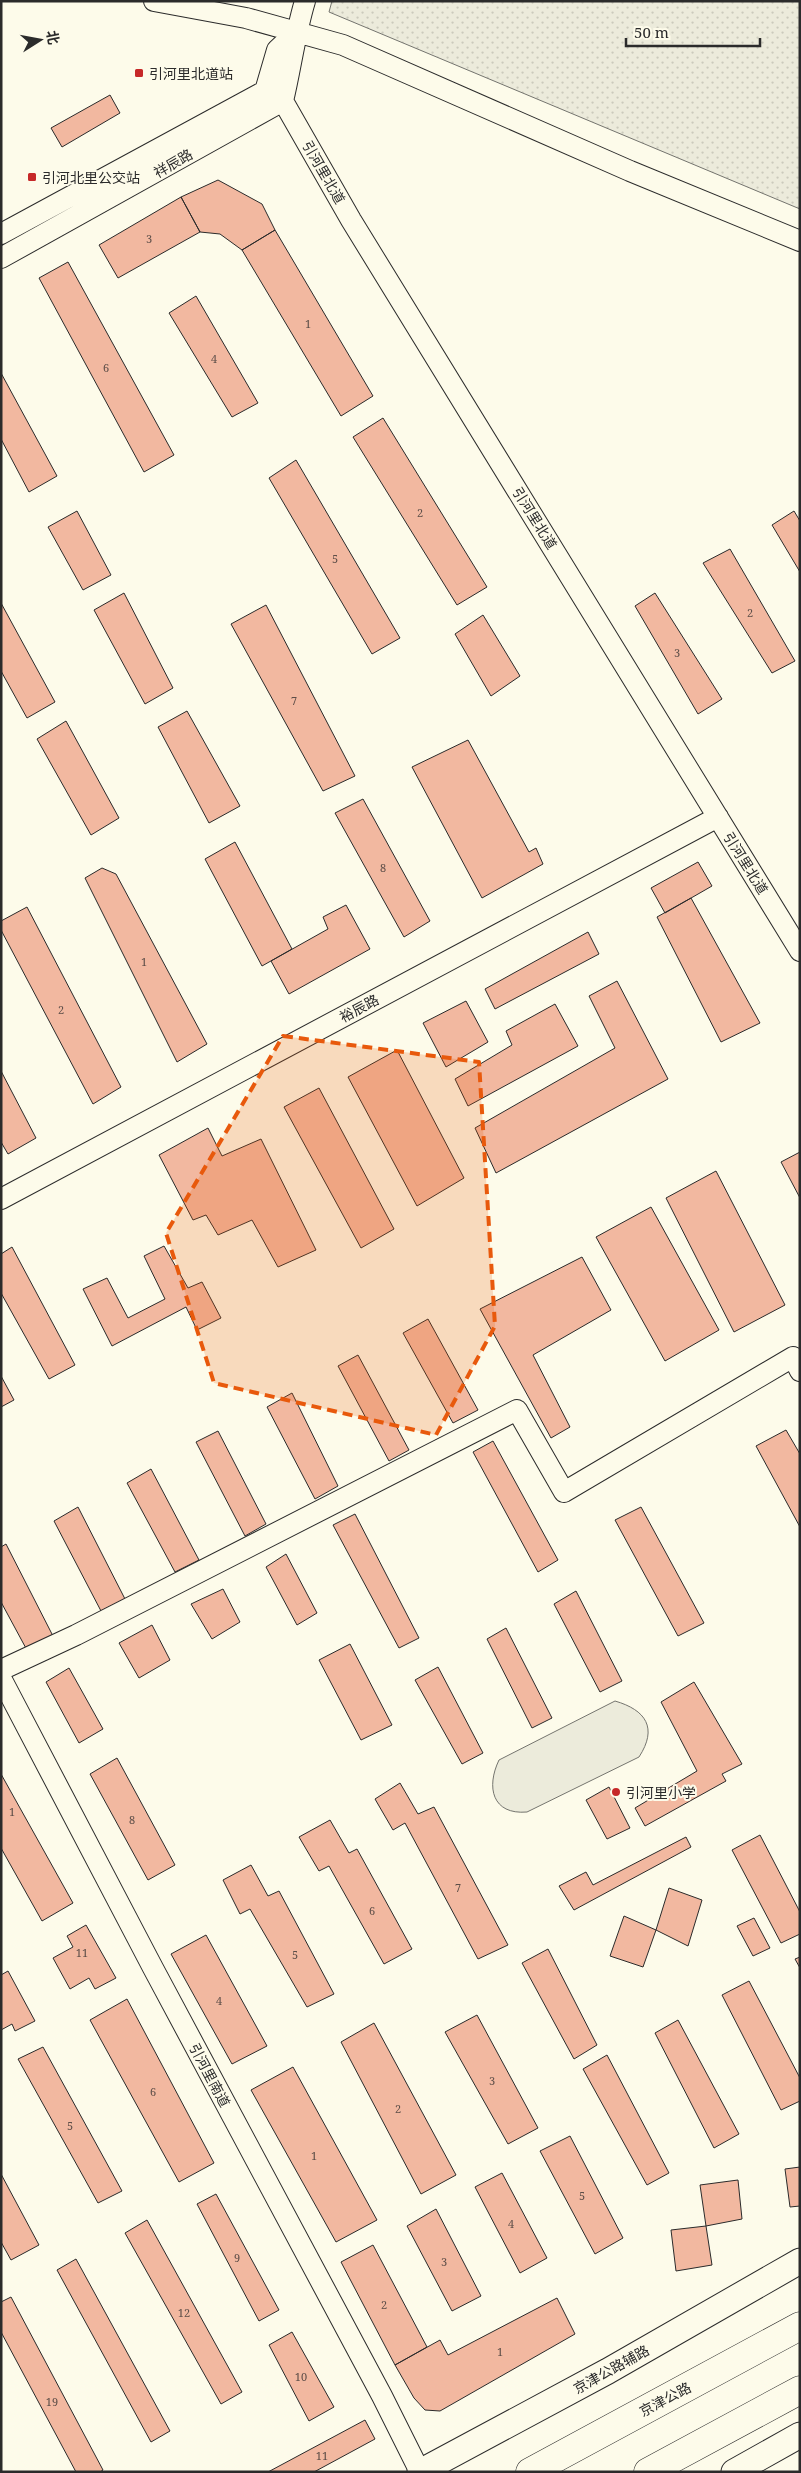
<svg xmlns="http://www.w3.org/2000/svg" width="801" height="2473" font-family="'Noto Serif','Noto Sans SC',serif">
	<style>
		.grass { fill: url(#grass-dots); stroke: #74746e }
		.pitch { fill: #ecebdb; stroke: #74746e }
		.building { fill: #f2b8a0; stroke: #2b2b2b }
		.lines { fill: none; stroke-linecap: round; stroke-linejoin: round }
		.minor-casing { stroke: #2b2b2b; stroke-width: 22 }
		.major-casing { stroke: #2b2b2b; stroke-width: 27 }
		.highway-casing { stroke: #2b2b2b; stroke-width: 29 }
		.minor { stroke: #fdfbea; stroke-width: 20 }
		.major { stroke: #fdfbea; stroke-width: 25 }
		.highway { stroke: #fdfbea; stroke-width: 28 }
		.marked { fill: #e8590c; fill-opacity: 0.2; stroke: #e8590c; stroke-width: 4; stroke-dasharray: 10 6; stroke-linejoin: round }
		.poi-dot { fill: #c62828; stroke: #fdfbea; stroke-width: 2 }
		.labels { text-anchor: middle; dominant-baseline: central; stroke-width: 4; stroke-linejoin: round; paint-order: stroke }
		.number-label { font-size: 11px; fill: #5d4e48 }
		.poi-label { font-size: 14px; fill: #2b2b2b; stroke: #fdfbea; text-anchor: start }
		.street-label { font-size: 14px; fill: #2b2b2b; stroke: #fdfbea }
	</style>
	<defs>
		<pattern id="grass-dots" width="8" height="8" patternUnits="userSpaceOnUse" patternTransform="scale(1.25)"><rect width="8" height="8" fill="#ecebdb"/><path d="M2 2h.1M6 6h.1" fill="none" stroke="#cbcabc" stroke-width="1.8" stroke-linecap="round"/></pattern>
	</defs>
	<rect width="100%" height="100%" fill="#fdfbea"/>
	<!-- grass -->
	<path class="grass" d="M332,1H800V209L329,12Z"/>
	<!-- pitch -->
	<path class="pitch" d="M615,1701C646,1710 658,1728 639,1757L527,1812C492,1815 486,1787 499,1760Z"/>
	<!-- building -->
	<path class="building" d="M110,95L120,113L62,147L51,128Z
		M218,180L262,204L275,230L242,250L220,234L200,232L181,197Z
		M181,197L200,232L118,278L99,245Z
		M275,230L373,396L341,416L242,250Z
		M68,262L174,455L144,472L39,278Z
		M196,296L258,403L232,417L169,313Z
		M1,373L57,476L29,492L1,439Z
		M383,418L487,587L457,605L353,437Z
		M296,460L400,638L372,654L269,478Z
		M77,511L111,575L83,590L48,527Z
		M794,511L800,521V572L772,525Z
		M730,549L795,661L772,673L703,563Z
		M124,593L173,688L145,704L94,610Z
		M655,593L722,699L698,714L635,606Z
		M1,603L55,702L27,718L1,671Z
		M266,605L355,776L323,791L231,624Z
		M483,615L520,676L491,696L455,634Z
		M187,711L240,806L209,823L158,727Z
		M66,721L119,818L91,835L37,739Z
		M468,740L529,852L536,848L543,864L482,898L412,767Z
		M363,799L430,921L404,937L335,813Z
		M235,842L292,949L262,966L205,859Z
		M698,862L712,886L665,913L651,888Z
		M102,868L116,874L207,1044L177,1062L85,878Z
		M691,898L760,1023L721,1042L657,917Z
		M346,905L370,949L289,994L271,961L328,929L323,917Z
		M27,907L121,1087L93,1104L1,930V921Z
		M588,932L599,954L495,1009L485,989Z
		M617,981L668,1079L496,1173L475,1128L615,1048L589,996Z
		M466,1001L488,1042L446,1067L423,1023Z
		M555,1004L578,1046L468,1106L455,1079L512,1045L506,1031Z
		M397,1050L464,1178L417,1206L348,1077Z
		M1,1071L36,1138L8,1154L1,1142Z
		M319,1088L394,1229L361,1248L284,1107Z
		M208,1128L222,1156L261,1139L316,1250L278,1267L252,1220L218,1235L206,1215L193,1220L159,1155Z
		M800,1152V1198L781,1162Z
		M716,1171L785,1305L734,1332L666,1198Z
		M651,1207L719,1330L665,1361L596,1237Z
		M164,1246L188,1288L202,1282L221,1318L197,1330L186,1307L112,1346L83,1289L107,1278L128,1318L165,1299L144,1256Z
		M12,1247L75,1365L49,1379L1,1293V1254Z
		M582,1257L611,1310L533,1355L570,1427L551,1438L480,1309Z
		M428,1319L478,1410L453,1423L403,1333Z
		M358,1355L409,1450L389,1461L338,1366Z
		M1,1376L14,1400L1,1407Z
		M292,1393L338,1486L315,1499L267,1407Z
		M786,1430L800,1454V1527L756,1446Z
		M218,1431L266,1524L245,1536L196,1442Z
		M493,1441L558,1560L538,1572L473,1452Z
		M151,1469L199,1560L175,1572L127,1483Z
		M78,1507L125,1599L101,1611L54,1521Z
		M641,1507L704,1623L678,1636L615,1520Z
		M355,1514L419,1638L399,1648L333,1525Z
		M6,1544L54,1638L28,1652L1,1602V1547Z
		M286,1554L317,1613L297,1625L266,1567Z
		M223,1589L240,1622L212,1639L191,1604Z
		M576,1591L622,1681L600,1692L554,1604Z
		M152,1625L170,1660L139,1678L119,1643Z
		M506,1628L552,1718L532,1728L487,1639Z
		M350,1644L392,1725L361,1740L319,1660Z
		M438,1667L483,1753L462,1764L415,1680Z
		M69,1668L103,1729L79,1743L46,1682Z
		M694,1682L742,1764L722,1774L726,1781L645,1826L635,1808L697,1771L661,1702Z
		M117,1758L175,1865L148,1880L90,1774Z
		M1,1774L73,1903L42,1921L1,1848Z
		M400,1783L418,1814L434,1807L508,1945L478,1959L405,1823L393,1830L375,1799Z
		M609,1787L630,1828L607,1839L586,1800Z
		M330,1820L349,1853L357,1849L412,1949L384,1964L329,1866L319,1871L299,1837Z
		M760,1835L800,1912V1934L781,1943L732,1850Z
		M686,1837L691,1847L574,1910L559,1886L586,1872L593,1885Z
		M251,1865L268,1896L279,1891L334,1994L307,2007L250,1909L240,1914L223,1880Z
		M669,1888L702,1900L688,1946L656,1930Z
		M624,1916L656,1930L643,1967L610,1956Z
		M754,1918L770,1948L753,1956L737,1926Z
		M86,1925L116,1978L95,1989L89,1978L70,1989L53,1958L73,1947L67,1936Z
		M206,1935L267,2046L232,2064L171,1954Z
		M548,1949L597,2045L574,2059L522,1963Z
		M800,1957V1968L795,1959Z
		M8,1971L35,2021L15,2031L12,2024L1,2030V1975Z
		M749,1981L800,2078V2101L781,2110L722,1995Z
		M127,1999L214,2163L179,2182L90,2020Z
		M477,2015L538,2128L508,2144L445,2032Z
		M678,2020L739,2134L714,2148L655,2033Z
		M374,2023L456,2175L421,2194L341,2042Z
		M43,2047L122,2191L98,2203L18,2059Z
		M607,2055L669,2173L647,2185L583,2069Z
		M293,2067L377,2220L336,2242L251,2090Z
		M570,2136L623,2238L595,2254L540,2151Z
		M800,2167V2206L790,2207L785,2169Z
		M502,2173L547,2258L520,2273L475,2187Z
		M1,2174L39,2245L11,2260L1,2242Z
		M738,2180L742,2219L706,2226L700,2185Z
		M216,2194L279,2310L259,2321L197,2204Z
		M436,2209L481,2296L452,2311L407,2226Z
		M147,2220L242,2392L221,2404L125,2233Z
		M706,2226L712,2265L676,2271L671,2230Z
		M373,2245L427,2347L395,2365L341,2262Z
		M76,2259L170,2431L151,2442L57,2270Z
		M11,2297L103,2470L100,2472H76L1,2332V2302Z
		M557,2298L575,2334L440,2411L425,2410L414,2398L395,2365L440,2340L448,2355Z
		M292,2332L334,2407L309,2421L269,2345Z
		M365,2420L375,2439L314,2472H268Z"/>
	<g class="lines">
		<!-- minor casing -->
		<g class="minor-casing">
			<path id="minor" d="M154,1L246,18L343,45L630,171L800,241
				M265,91L283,101L351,220L800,951
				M1,234L265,91L277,50L296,32
				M1,258L283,101C291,68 295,34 305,1
				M1,1199L718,817
				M1,1670L76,1635L517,1410L564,1492L793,1357L800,1371
				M1,1678L153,1968L382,2396L420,2472"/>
		</g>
		<!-- major casing -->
		<g class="major-casing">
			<path id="major" d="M420,2472L608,2371L800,2261
				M734,2472L800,2435"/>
		</g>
		<!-- highway casing -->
		<g class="highway-casing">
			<path id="highway" d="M530,2472L800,2326
				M648,2472L800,2390"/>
		</g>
		<!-- minor -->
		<use href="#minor" class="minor"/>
		<!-- major -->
		<use href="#major" class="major"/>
		<!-- highway -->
		<use href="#highway" class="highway"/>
	</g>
	<!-- marked area -->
	<path class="marked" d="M283,1036L479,1062L495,1326L436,1435L214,1383L166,1233Z"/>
	<!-- markers -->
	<g class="poi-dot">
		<rect x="134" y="68" width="10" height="10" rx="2.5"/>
		<rect x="27" y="172" width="10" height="10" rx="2.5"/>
		<circle cx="616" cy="1792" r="5"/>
	</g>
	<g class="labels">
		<!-- number labels -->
		<g class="number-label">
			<text x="149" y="238">3</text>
			<text x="308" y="323">1</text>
			<text x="214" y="358">4</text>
			<text x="106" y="367">6</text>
			<text x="420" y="512">2</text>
			<text x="335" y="558">5</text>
			<text x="750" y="612">2</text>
			<text x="677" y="652">3</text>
			<text x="294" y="700">7</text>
			<text x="383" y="867">8</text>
			<text x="144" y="961">1</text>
			<text x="61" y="1009">2</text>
			<text x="12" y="1811">1</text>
			<text x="132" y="1819">8</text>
			<text x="458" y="1887">7</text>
			<text x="372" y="1910">6</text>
			<text x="82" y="1952">11</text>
			<text x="295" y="1954">5</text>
			<text x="219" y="2000">4</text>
			<text x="492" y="2080">3</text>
			<text x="153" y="2091">6</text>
			<text x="398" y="2108">2</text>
			<text x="70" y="2125">5</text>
			<text x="314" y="2155">1</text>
			<text x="582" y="2195">5</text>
			<text x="511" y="2223">4</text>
			<text x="237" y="2257">9</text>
			<text x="444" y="2261">3</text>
			<text x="384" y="2304">2</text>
			<text x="184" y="2312">12</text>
			<text x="500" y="2351">1</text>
			<text x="301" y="2376">10</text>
			<text x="52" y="2401">19</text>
			<text x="322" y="2455">11</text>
		</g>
		<!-- poi labels -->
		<g class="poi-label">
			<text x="149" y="73">引河里北道站</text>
			<text x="42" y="177">引河北里公交站</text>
			<text x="626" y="1792">引河里小学</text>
		</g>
		<!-- street labels -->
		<g class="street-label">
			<text transform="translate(173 163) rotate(-30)">祥辰路</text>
			<text transform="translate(324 172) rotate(60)">引河里北道</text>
			<text transform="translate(535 518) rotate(58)">引河里北道</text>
			<text transform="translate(746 863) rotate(58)">引河里北道</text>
			<text transform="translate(359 1008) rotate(-28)">裕辰路</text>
			<text transform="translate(210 2075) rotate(62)">引河里南道</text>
			<text transform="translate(611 2369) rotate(-29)">京津公路辅路</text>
			<text transform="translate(665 2399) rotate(-28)">京津公路</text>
		</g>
	</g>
	<!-- border -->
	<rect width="801" height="2473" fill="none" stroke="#2b2b2b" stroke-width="5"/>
	<!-- north arrow -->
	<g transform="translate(40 40) rotate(79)" stroke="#fdfbea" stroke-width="4" paint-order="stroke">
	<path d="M0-4L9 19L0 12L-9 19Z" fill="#2b2b2b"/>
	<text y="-8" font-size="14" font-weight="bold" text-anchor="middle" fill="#2b2b2b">北</text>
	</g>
	<!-- scale -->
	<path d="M626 38v8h134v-8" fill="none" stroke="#2b2b2b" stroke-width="2.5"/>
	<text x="634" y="38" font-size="15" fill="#2b2b2b" stroke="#fdfbea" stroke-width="4" paint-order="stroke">50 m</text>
</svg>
